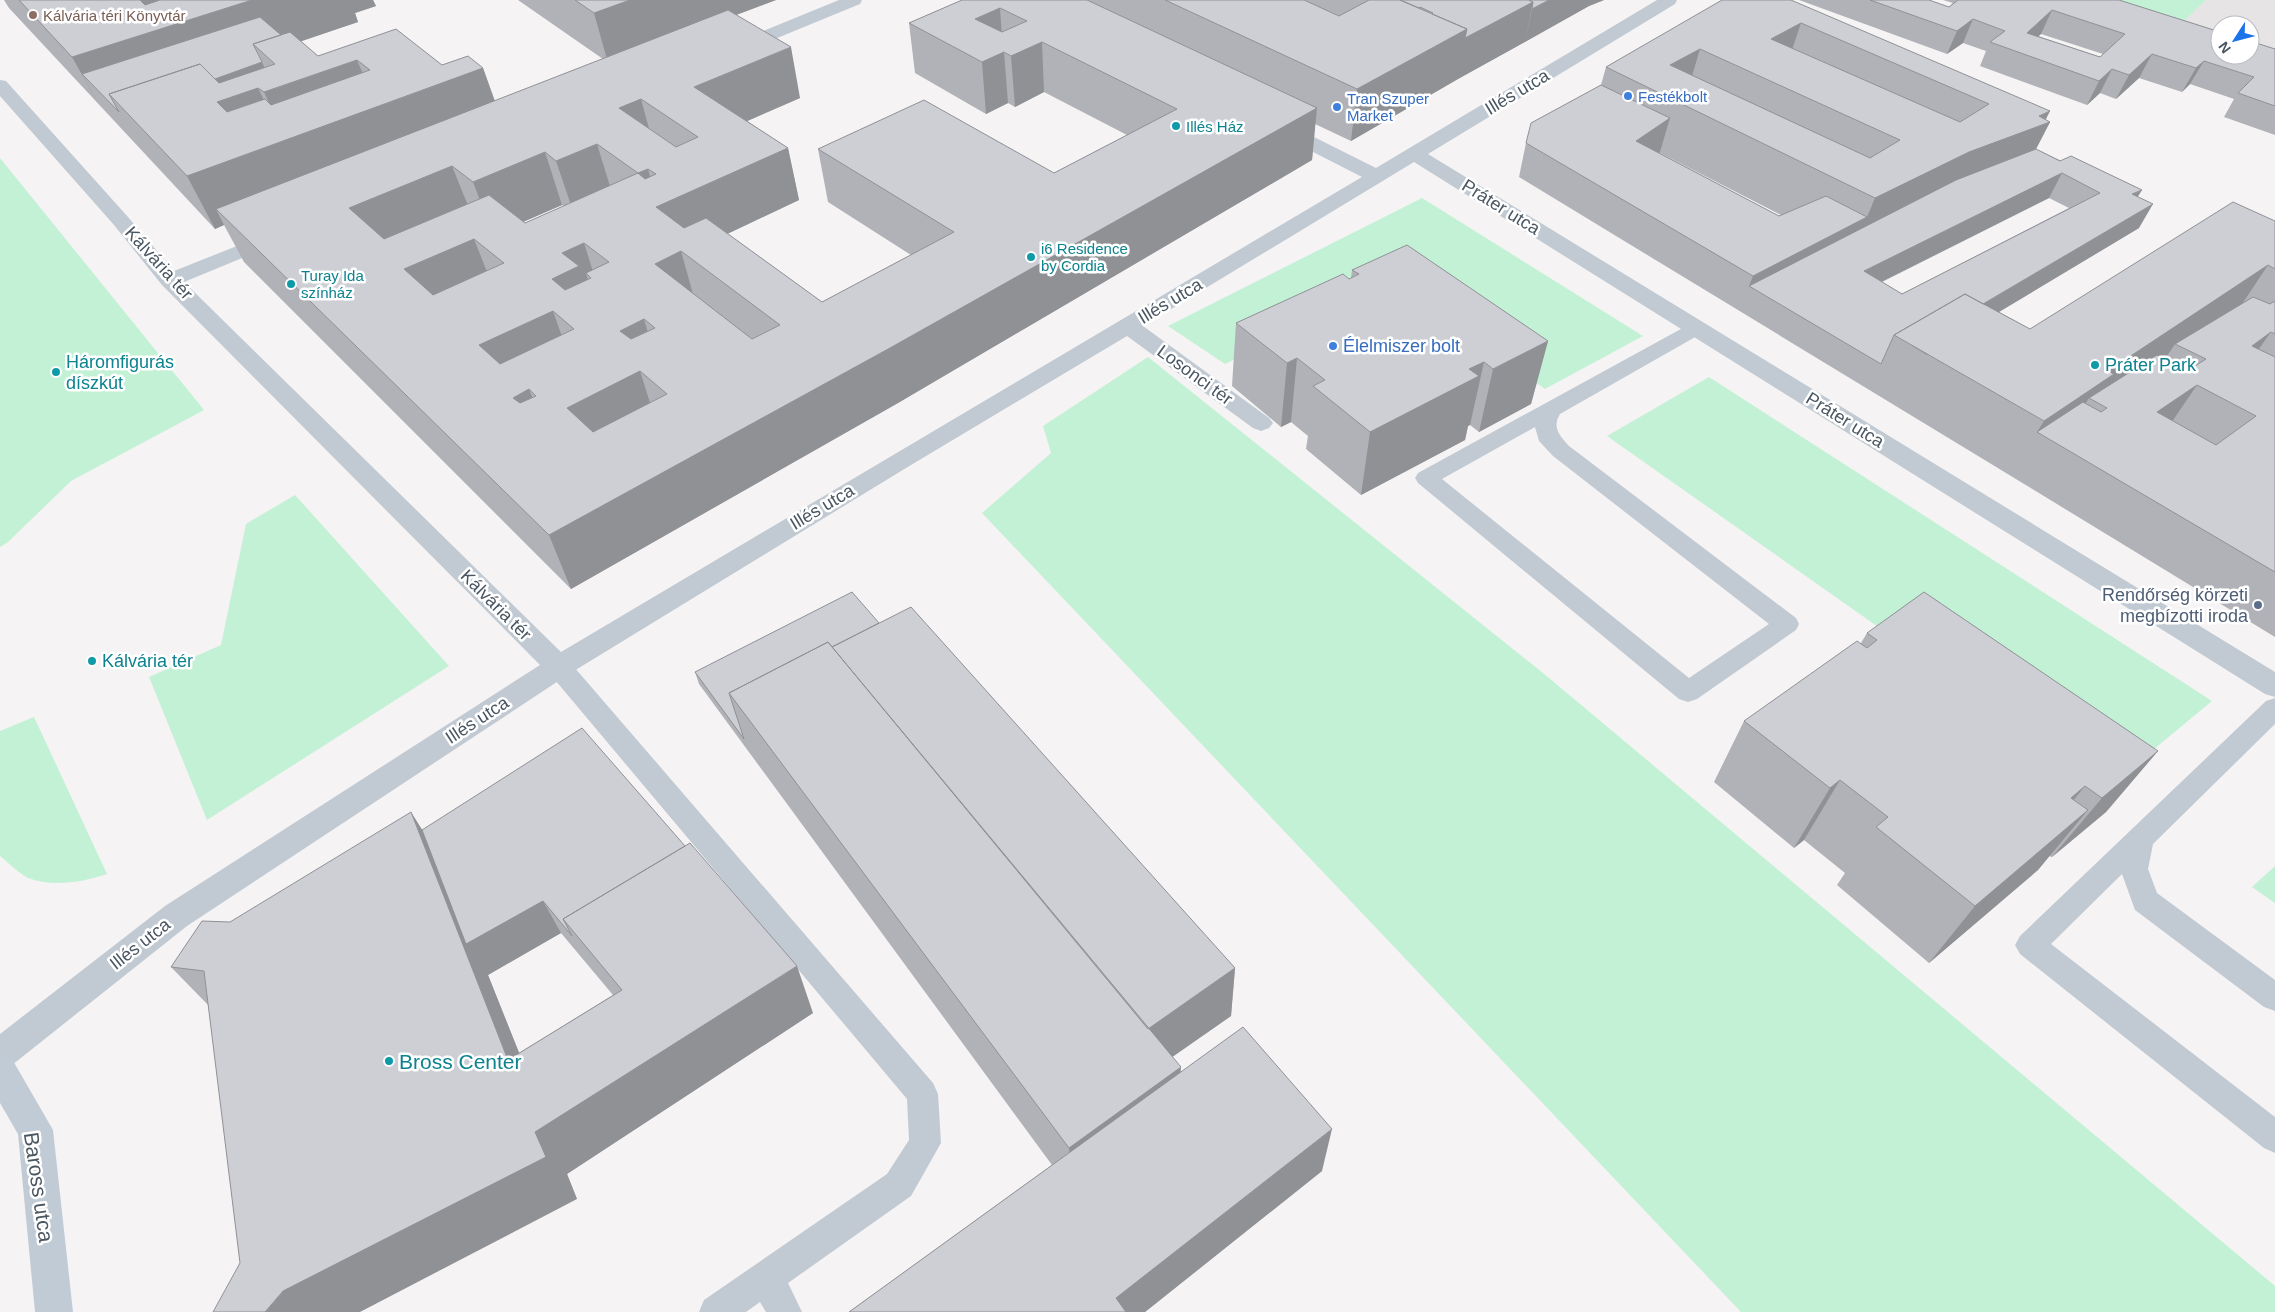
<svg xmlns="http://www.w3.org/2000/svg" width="2275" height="1312" font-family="Arial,sans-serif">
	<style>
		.education { fill: #e6e4e5 }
		.green { fill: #c3f1d5 }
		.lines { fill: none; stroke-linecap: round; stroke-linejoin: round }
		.lane { fill: #c1cad2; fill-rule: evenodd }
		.street { fill: #c1cad2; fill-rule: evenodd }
		.secondary { fill: #c1cbd6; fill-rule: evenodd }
		.wall { fill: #b0b2b7; fill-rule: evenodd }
		.shaded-wall { fill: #909195 }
		.building { fill: #cdcfd5; stroke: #909195; fill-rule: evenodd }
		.education-dot { fill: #8d6e63; stroke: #fff; stroke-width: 2 }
		.shop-dot { fill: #3f7fe0; stroke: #fff; stroke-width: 2 }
		.culture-dot { fill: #0f9aa8; stroke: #fff; stroke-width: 2 }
		.service-dot { fill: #5c6f8a; stroke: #fff; stroke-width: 2 }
		.labels { text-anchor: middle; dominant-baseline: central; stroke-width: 5; stroke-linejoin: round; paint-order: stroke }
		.far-education-label { font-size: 15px; fill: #785e54; stroke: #fff; text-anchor: start }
		.far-shop-label { font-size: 15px; fill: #366cbe; stroke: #fff; text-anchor: start }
		.far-culture-label { font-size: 15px; fill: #0d838f; stroke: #fff; text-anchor: start }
		.street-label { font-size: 18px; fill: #4a5661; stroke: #fff }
		.shop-label { font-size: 18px; fill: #366cbe; stroke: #fff; text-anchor: start }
		.culture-label { font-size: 18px; fill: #0d838f; stroke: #fff; text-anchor: start }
		.service-label { font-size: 18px; fill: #4e5e75; stroke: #fff; text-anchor: end }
		.near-culture-label { font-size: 21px; fill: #0d838f; stroke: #fff; text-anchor: start }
		.near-street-label { font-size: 21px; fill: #4a5661; stroke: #fff }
	</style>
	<rect width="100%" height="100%" fill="#f5f3f3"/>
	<!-- education -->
	<path class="education" d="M2206,0H2275V49L2250,42V25H2220V32L2184,21Z"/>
	<!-- green -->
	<path class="green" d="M2119,0H2206L2184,21Z
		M0,158L204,410L71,481L8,542L0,547Z
		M1422,198L1643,336L1545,389L1395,282L1225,364L1168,326Z
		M1148,357L1543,673L2275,1286V1312H1741L982,513L1051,453L1043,426Z
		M1709,377L2212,701L2107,788L1607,436Z
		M295,495L449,666L207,820L149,677L221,645L246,524Z
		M34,717L107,874C84,882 54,887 31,879C20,875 9,863 0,856V731Z
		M2275,866V903L2252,887Z"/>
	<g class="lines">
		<!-- lane -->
		<path class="lane" d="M1697,322L1704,324L1707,328L1704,332L1560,414C1552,427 1559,435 1569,446L1796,618L1799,624L1796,630L1697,699L1688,702L1679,699L1418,483L1415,478L1418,473L1690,324ZM1535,427L1539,441L1553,456L1769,624L1689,678L1442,479Z
			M559,657L568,660L933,1083L938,1094L941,1143L911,1196L788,1283L802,1312H766L760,1302L746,1312H699L704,1300L887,1174L909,1140L907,1099L550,674L546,667L550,660Z
			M2275,698V724L2153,844L2148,869L2157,893L2275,980V1011L2264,1007L2135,910L2122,874L2051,944L2275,1117V1153L2264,1148L2020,954L2015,945L2020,936L2266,701Z"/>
		<!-- street -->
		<path class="street" d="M839,0H862L860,4L741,53H729L726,49L729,45Z
			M1657,0H1677L1675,4L1428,154L2275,672V697L2265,694L1414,162L1143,326L1269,418L1273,423L1269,428L1261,431L1253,428L1127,336L906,468L569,674L187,926L12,1065L0,1070V1034L165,906L540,665L162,285L114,225L0,96V80L6,81L128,217L174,271L267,234L274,232L281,234L284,238L281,242L184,282L561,652L1362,177L1274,132L1272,128L1274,124L1281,122L1288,124L1376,168Z"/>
		<!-- secondary -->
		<path class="secondary" d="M0,1054L12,1059L53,1130L73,1312H35L18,1134L0,1103Z"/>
	</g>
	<!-- wall -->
	<path class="wall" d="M4,0H373L376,6L355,13L358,22L300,41L318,56L483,68L495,101L603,59L518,0H776L736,15L800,98L747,121L788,148L799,200L727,234L822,302L911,255L828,202L818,149L1054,173L1127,135L1044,92L1015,107L1008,103L986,114L915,73L909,23L962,0H1604L1589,6L1458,79L1351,141L1315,124L1312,160L898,403L571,589L244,262L224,225L215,229L9,8ZM562,205L564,206L525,223L523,222Z
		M1791,0L2050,122L2036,149L2138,197L2139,228L1999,312L2030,329L2275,221V637L2011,476L1519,177L1526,143L1601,85L1606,67ZM1659,153H1660L1781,215L1779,216ZM2049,198L2069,208L1902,294L1882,282Z
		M1799,0H1929L1949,7L1953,3L1943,0H2119L2275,49V135L2224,117L2234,99L2190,84L2182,92L2139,78L2116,99L2100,93L2087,105L1980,66L1986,51L1963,43L1947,54ZM2041,34L2103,54L2100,57L2038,36Z
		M1352,270L1548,341L1531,404L1479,432L1470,425L1468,426L1465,440L1361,495L1306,449L1308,436L1291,422L1281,427L1232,386L1236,323L1351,278Z
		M879,623L1235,968L1231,1016L1172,1057L1180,1073L1322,1171L1145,1312H849L1052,1165L699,684L695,672Z
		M1867,633L2158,751L2106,812L2052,857L2049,856L2038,870L1929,963L1837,885L1845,873L1804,840L1794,848L1714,782L1744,721L1861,643Z
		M422,830L813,1013L567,1174L577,1199L209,1006L171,967L230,922ZM561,933L613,995L519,1053L488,975Z"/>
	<!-- shaded-wall -->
	<path class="shaded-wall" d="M112,0H245L131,36Z
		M252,0H373L376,6L355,13L358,22L264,54L253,44L109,94L82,74L101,108L72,57Z
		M630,0H776L608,63L594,13Z
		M1549,0H1590L1589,6L1525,42L1532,9Z
		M1590,0H1604L1589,6Z
		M1533,2L1525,42L1458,79L1465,38Z
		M1000,8L1003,53L1004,52L1008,103L986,114L982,62L975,19Z
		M2052,10L2041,34L2020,53L2027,33Z
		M1973,19L1963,43L1947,54L1957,31Z
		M1801,23L1784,74L1771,39Z
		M1467,29L1458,79L1351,141L1357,89Z
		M1042,42L1044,92L1015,107L1011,56Z
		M791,47L800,98L706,139L694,87Z
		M1700,49L1685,100L1670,65Z
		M2152,54L2139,78L2116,99L2129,75Z
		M357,60L377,107L483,68L501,119L216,209L224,225L215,229L187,176L286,140L264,92L258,88L283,139L124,110L262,62L274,89Z
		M2204,61L2190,84L2182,92L2196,68Z
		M2112,69L2100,93L2087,105L2099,81Z
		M641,99L655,151L619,108Z
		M1317,108L1312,160L898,403L571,589L549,535Z
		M2050,111L2044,123L2050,122L2023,174L1749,286L1753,276L1867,217L1875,198L2039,116Z
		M1670,118L1660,152L1627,175L1636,141Z
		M597,144L613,196L574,214L556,161Z
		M788,148L799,200L685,254L681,251L696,305L655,264L638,173L648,169L658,206Z
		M545,152L562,205L493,235L473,182Z
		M452,166L473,218L373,261L349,208Z
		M2062,173L2049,198L1853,296L1864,271Z
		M2142,190L2127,214L2132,194Z
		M2153,204L2139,228L1927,355L1912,346Z
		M474,239L495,292L428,323L404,269Z
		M584,243L601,297L591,278L586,273L594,300L574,329L552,279L562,253Z
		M2268,265L2232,319L2175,344L2159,368L2089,398L2062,441L2037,432L2044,421L2108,371Z
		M553,311L572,365L502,399L479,345Z
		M644,319L660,374L640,371L657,425L587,462L567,408L620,331Z
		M2271,332L2240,375L2252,346Z
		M1548,341L1531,404L1479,432L1493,369Z
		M1297,358L1291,422L1281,427L1287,363Z
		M1484,362L1470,425L1468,426L1465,440L1361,495L1370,432L1469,369Z
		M2197,385L2167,429L2157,412Z
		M529,389L550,444L513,398Z
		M2158,751L2106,812L2052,857L2102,798Z
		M1840,780L1804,840L1794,848L1830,788Z
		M2085,786L2036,846L2071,798Z
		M2088,810L2038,870L1929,963L1975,906Z
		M411,812L443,863L543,901L561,933L488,975L540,1105L508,1060Z
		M797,966L813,1013L567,1174L577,1199L360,1312H265L283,1291Z
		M1235,968L1231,1016L1145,1076V1031Z
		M1181,1067L1178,1117L1073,1194L1069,1148Z
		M1332,1129L1322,1171L1145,1312H1116V1298Z"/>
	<!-- building -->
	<path class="building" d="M19,0H140L145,5L160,0H252L72,57Z
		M575,0H630L594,13Z
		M962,0H1087L1317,108L890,348L549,535L216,209L728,10L791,47L694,87L788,148L656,207L684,228L706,218L822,302L954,232L818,149L924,100L1054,173L1177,109L1042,42L1011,56L1004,52L982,62L909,23ZM1000,8L1027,21L1002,32L975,19ZM641,99L698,137L676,147L619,108ZM597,144L638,173L525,223L489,195L384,239L349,208L452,166L473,182L545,152L556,161ZM648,169L656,174L645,179L638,173ZM474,239L504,263L433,295L404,269ZM584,243L609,262L586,273L591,278L565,290L552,279L579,266L562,253ZM681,251L780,325L752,339L655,264ZM553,311L574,329L500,364L479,345ZM644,319L655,328L631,339L620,331ZM640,371L667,394L593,432L567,408ZM529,389L536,396L520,403L513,398Z
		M1165,0H1304L1339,16L1369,0H1400L1467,29L1357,89Z
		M1400,0H1529L1533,2L1465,38L1467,29L1432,14L1433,13L1420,7L1419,8Z
		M1529,0H1549L1532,9L1533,2Z
		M1722,0H1791L2050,111L2039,116L2050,122L1969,152L1875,198L1606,67ZM1801,23L1989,104L1960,122L1771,39ZM1700,49L1900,140L1870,158L1670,65Z
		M1870,0H1929L1949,7L1958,0H2119L2220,32V55H2250V41L2275,49V106L2238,93L2254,77L2204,61L2196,68L2152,54L2129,75L2112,69L2099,81L1990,42L2005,31L1973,19L1957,31ZM2052,10L2125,34L2100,57L2027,33Z
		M260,17L281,35L253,44L262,62L215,79L200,64L109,94L119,112L82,74Z
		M396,29L442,65L468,56L483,68L187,176L109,94L200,64L219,83L275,64L253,44L290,32L318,56ZM357,60L370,70L271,105L265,99L227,112L217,102L258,88L264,92Z
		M1601,85L1670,118L1636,141L1779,216L1826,196L1867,217L1753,276L1526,143L1531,123Z
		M2036,149L2060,161L2071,156L2142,190L2132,194L2153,204L1983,304L1965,294L1894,335L1881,364L1749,286L1956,180ZM2062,173L2100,193L1902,294L1864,271Z
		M2233,202L2275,221V269L2268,265L2108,371L2114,374L2044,421L1894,335L1965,294L2030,329Z
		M1407,245L1548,341L1493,369L1484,362L1469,369L1479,376L1370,432L1313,386L1325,380L1297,358L1287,363L1236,323L1343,274L1349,279L1359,274L1352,270Z
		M2253,297L2270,304L2275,301V334L2271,332L2252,346L2275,357V572L2037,432L2083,402L2101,412L2107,408L2089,398L2157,355L2187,371L2206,359L2175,344ZM2197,385L2256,416L2216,445L2157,412Z
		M852,592L879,623L832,647L828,642L729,693L744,739L695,672Z
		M1924,592L2158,751L2102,798L2085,786L2071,798L2088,810L1975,906L1876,827L1888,817L1840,780L1830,788L1744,721L1857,641L1867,648L1877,640L1867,633Z
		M911,607L1235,968L1148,1029L832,647Z
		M828,642L1181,1067L1069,1148L729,693Z
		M582,728L685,846L563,919L572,936L543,901L466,944L422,830Z
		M411,812L508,1060L622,990L563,919L690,843L797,966L535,1132L546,1157L283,1291L265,1312H213L240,1263L204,971L171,967L202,921L230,922Z
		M1243,1027L1332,1129L1116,1298L1126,1312H849Z"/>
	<!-- markers -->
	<circle class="education-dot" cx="33" cy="15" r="5"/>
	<g class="shop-dot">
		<circle cx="1628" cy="96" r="5"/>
		<circle cx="1337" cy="107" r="5"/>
		<circle cx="1333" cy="346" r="5"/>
	</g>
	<g class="culture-dot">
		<circle cx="1176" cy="126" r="5"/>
		<circle cx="1031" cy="257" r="5"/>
		<circle cx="291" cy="284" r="5"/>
		<circle cx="2095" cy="365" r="5"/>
		<circle cx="56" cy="372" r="5"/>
		<circle cx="92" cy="661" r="5"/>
		<circle cx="389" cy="1061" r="5"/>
	</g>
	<circle class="service-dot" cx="2258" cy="605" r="5"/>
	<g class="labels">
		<!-- far-education labels -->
		<g class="far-education-label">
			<text x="43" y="15">Kálvária téri Könyvtár</text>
		</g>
		<!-- far-shop labels -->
		<g class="far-shop-label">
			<text x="1638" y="96">Festékbolt</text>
			<text x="1347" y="98">Tran Szuper<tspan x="1347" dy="17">Market</tspan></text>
		</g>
		<!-- far-culture labels -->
		<g class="far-culture-label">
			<text x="1186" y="126">Illés Ház</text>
			<text x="1041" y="248">i6 Residence<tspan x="1041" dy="17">by Cordia</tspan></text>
			<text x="301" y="275">Turay Ida<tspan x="301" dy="17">színház</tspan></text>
		</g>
		<!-- street labels -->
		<g class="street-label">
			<text transform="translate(1517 92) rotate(-31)">Illés utca</text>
			<text transform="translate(1501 207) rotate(32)">Práter utca</text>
			<text transform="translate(159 263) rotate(48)">Kálvária tér</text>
			<text transform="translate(1170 301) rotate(-31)">Illés utca</text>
			<text transform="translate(1195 375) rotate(36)">Losonci tér</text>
			<text transform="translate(1845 420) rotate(32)">Práter utca</text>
			<text transform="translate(822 507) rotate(-31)">Illés utca</text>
			<text transform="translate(496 605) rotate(45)">Kálvária tér</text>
			<text transform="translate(477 720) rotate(-33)">Illés utca</text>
			<text transform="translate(140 944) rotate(-38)">Illés utca</text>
		</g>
		<!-- shop labels -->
		<g class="shop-label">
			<text x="1343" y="346">Élelmiszer bolt</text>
		</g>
		<!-- culture labels -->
		<g class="culture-label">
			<text x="66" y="362">Háromfigurás<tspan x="66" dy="21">díszkút</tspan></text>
			<text x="2105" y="365">Práter Park</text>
			<text x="102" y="661">Kálvária tér</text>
		</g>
		<!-- service labels -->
		<g class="service-label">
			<text x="2248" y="595">Rendőrség körzeti<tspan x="2248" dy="21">megbízotti iroda</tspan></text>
		</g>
		<!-- near-culture labels -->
		<g class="near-culture-label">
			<text x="399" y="1061">Bross Center</text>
		</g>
		<!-- near-street labels -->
		<g class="near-street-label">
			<text transform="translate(39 1187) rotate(82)">Baross utca</text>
		</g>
	</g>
	<!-- north arrow -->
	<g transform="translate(2235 40) rotate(234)"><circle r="24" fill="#ffffff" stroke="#b7bbc0"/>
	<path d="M0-4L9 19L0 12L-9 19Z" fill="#1a73e8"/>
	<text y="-8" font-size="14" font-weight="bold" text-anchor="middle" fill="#4a5661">N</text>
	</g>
</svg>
